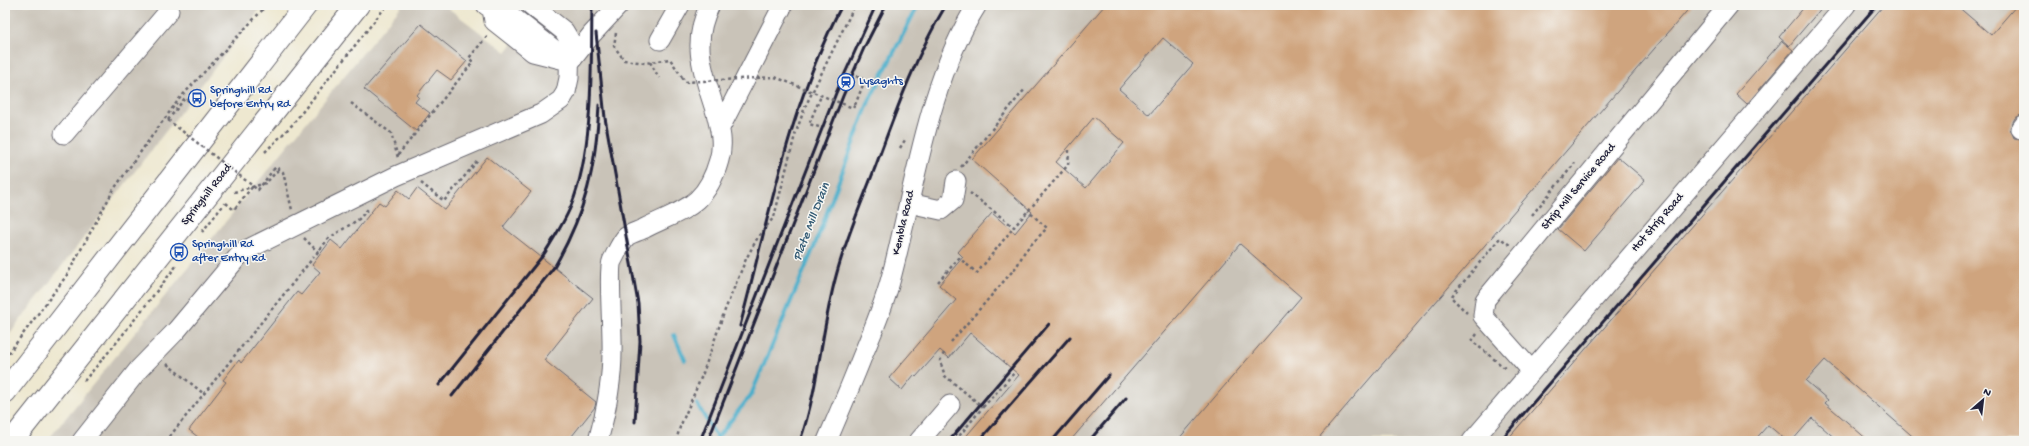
<svg xmlns="http://www.w3.org/2000/svg" width="2029" height="446" font-family="'Gochi Hand',sans-serif">
	<style>
		.industrial { fill: #c9c3b8 }
		.lines { fill: none; stroke-linecap: round; stroke-linejoin: round }
		.stream { stroke: #4baeca; stroke-width: 4 }
		.building { fill: #cfa47e; fill-rule: evenodd }
		.minor-casing { stroke: #69676f; stroke-width: 21 }
		.major-casing { stroke: #69676f; stroke-width: 24 }
		.path { stroke: #69676f; stroke-width: 2.5; stroke-dasharray: 3 3; stroke-linecap: butt }
		.minor { stroke: #fff; stroke-width: 19 }
		.major { stroke: #fff; stroke-width: 22 }
		.rail { stroke: #22223b; stroke-width: 3 }
		.path-bridge { stroke: #69676f; stroke-width: 2.5; stroke-dasharray: 3 3; stroke-linecap: butt }
		.labels { text-anchor: middle; dominant-baseline: central; stroke-width: 3; stroke-linejoin: round; paint-order: stroke }
		.transit-label { font-size: 12px; fill: #164399; stroke: #f6f6f2; text-anchor: start }
		.street-label { font-size: 12px; fill: #22223b; stroke: #f6f6f2 }
		.water-label { font-size: 13px; font-style: italic; fill: #325a74; stroke: #f6f6f2 }
	</style>
	<rect width="100%" height="100%" fill="#f6f6f2"/>
	<filter id="ink" filterUnits="userSpaceOnUse"><feTurbulence type="fractalNoise" baseFrequency=".025" numOctaves="2"/><feDisplacementMap in="SourceGraphic" scale="8" xChannelSelector="R" yChannelSelector="G"/><feConvolveMatrix kernelMatrix="1 2 1 2 8 2 1 2 1" color-interpolation-filters="sRGB"/></filter>
	<filter id="wash" filterUnits="userSpaceOnUse"><feTurbulence type="fractalNoise" baseFrequency=".012" numOctaves="4" result="noise"/><feDisplacementMap in="SourceGraphic" scale="16" xChannelSelector="R" yChannelSelector="G"/><feGaussianBlur stdDeviation="0.9" result="paint"/><feColorMatrix in="noise" values="0 0 0 0 0 0 0 0 0 0 0 0 0 0 0 0 0 1.4 0 .05"/><feComposite in="paint" operator="in"/></filter>
	<g filter="url(#wash)">
		<rect width="100%" height="100%" fill="#eee8d0"/>
		<!-- industrial -->
		<path class="industrial" d="M5,5H263L5,340Z
			M402,5H444L506,52L544,5H2024V441H47Z"/>
		<g class="lines">
			<!-- stream -->
			<path class="stream" d="M674,335L685,360
				M697,404L717,438
				M718,441L717,438L751,395L814,247L869,101L918,5"/>
		</g>
		<g id="blocks">
			<!-- building -->
			<path class="building" d="M1105,5H1692L1316,441H1177L1301,297L1240,244L1070,441H962L1019,375L970,333L949,358L940,350L916,377L914,375L902,390L889,378L956,300L939,285L963,257L958,252L992,213L1015,233L1032,212L972,159ZM1163,38L1193,64L1149,115L1119,89ZM1094,117L1124,143L1086,188L1056,162Z
				M1806,5H1824L1789,46L1779,37Z
				M1884,5H1956L1991,35L2017,5H2024V114L2015,118L2010,128L2014,138L2024,139V441H1918L1825,360L1806,381L1828,400L1825,403L1869,441H1838L1812,418L1792,441H1787L1768,425L1754,441H1506Z
				M421,24L467,61L451,80L437,70L417,95L419,97L415,102L430,113L416,131L364,89Z
				M1782,41L1793,50L1747,104L1736,94Z
				M487,157L531,192L503,227L593,298L544,360L596,402L595,407L568,441H203L189,430L226,382L223,380L239,360L241,363L297,292L301,295L320,272L312,265L331,240L342,249L379,202L385,206L398,190L409,199L417,188L445,210Z
				M1618,157L1645,180L1584,251L1558,229Z"/>
		</g>
	</g>
	<g filter="url(#ink)">
		<use href="#blocks" fill-opacity="0" stroke="#69676f" stroke-width="1"/>
		<g class="lines">
			<!-- minor casing -->
			<g class="minor-casing">
				<path id="minor" d="M486,5L492,9L510,15L570,62
					M492,9L494,21L533,52L561,59
					M660,40L680,5
					M570,62L592,34L619,5
					M720,128L783,5
					M2021,129L2024,125
					M64,134L169,11
					M909,203L941,210L953,200L956,181
					M1531,370L1483,316L1485,300L1729,5
					M82,441L139,369L176,331L242,252L396,176L541,114L561,100L566,92L569,78L570,41L564,31L531,5
					M598,441C606,412 612,382 612,352C613,336 608,270 612,261C616,254 621,242 626,237C630,233 640,231 645,228C683,209 706,207 719,160C724,144 720,129 716,113C704,74 690,44 710,5
					M827,441C839,413 851,385 862,357C873,331 884,305 891,278C915,188 927,84 977,5
					M919,441L950,405
					M1472,441L1846,5"/>
			</g>
			<!-- major casing -->
			<g class="major-casing">
				<path id="major" d="M5,392L306,5
					M12,441L358,5"/>
			</g>
			<!-- path -->
			<path class="path" d="M616,33L614,46L624,60L645,63L670,59L682,77
				M650,62L659,78
				M856,76L867,81
				M351,103L391,133L398,158
				M855,105L865,80
				M168,120L185,98L195,106
				M819,127L809,124L821,96
				M900,148L905,140L904,139
				M265,152L292,125L387,5
				M398,155L473,62L469,58L488,35
				M961,167L1025,89
				M273,170L276,167L283,172L292,210
				M421,183L444,201L479,159
				M234,192L266,183L279,169
				M970,193L1014,227L1068,165L1069,150
				M226,203L234,210L235,208
				M1532,215L1575,163
				M202,232L225,203
				M304,238L318,252
				M938,282L959,258L977,273L1014,227
				M1467,313L1451,297L1500,238L1510,245
				M1477,334L1472,341L1506,369
				M951,342L1017,266L1025,251L1047,228L1028,211
				M944,353L940,361L945,376L983,407L955,441
				M5,358L67,275L114,189L157,129L180,98L267,5
				M167,364L204,394
				M84,381L117,342L177,265
				M983,407L1015,372
				M166,441L329,238L359,219L368,209
				M676,441L680,427L703,373L725,310L746,259L758,237L774,217L795,135L805,107L855,5"/>
			<!-- minor -->
			<use href="#minor" class="minor"/>
			<!-- major -->
			<use href="#major" class="major"/>
			<!-- rail -->
			<path class="rail" d="M596,33L605,118L638,303L640,341L635,422
				M740,326C769,217 789,106 842,5
				M439,385L544,254C554,238 564,223 571,206C594,149 591,66 592,5
				M452,396L555,266C586,211 596,168 599,105
				M700,441L836,93L876,5
				M708,441L843,96L864,48L886,5
				M800,441C819,387 821,331 836,276C846,238 862,202 876,165C896,111 916,55 946,5
				M949,441L1049,324
				M979,441L1070,337
				M1052,441L1109,375
				M1089,441L1126,398
				M1500,441L1877,5"/>
			<!-- path-bridge -->
			<path class="path-bridge" d="M682,77L685,82L775,77L853,108L855,105
				M168,120L258,190L273,170
				M235,208L253,186"/>
		</g>
	</g>
	<!-- icons -->
	<defs>
		<g id="station-ring" transform="scale(0.9)"><circle r="9.5" fill="#f6f6f2" stroke="#1a4fb4" stroke-width="1.5"/><path d="M-3-6H3Q5-6 5-4V2Q5 4 3 4L4.5 6H3L1.5 4h-3L-3 6H-4.5L-3 4Q-5 4-5 2V-4Q-5-6-3-6ZM-3.5-4v3h7v-3ZM-3.5 1v1.5H-2V1ZM2 1v1.5H3.5V1Z" fill="#1a4fb4"/></g>
		<g id="bus-ring" transform="scale(0.9)"><circle r="9.5" fill="#f6f6f2" stroke="#1a4fb4" stroke-width="1.5"/><path d="M-5-6H5V4H4V6H2V4H-2V6H-4V4H-5ZM-3.5-4V0h7V-4ZM-3.5 1.2v1.5H-2V1.2ZM2 1.2v1.5H3.5V1.2Z" fill="#1a4fb4"/></g>
	</defs>
	<g fill-rule="evenodd">
		<use href="#station-ring" x="846" y="82"/>
		<use href="#bus-ring" x="197" y="98"/>
		<use href="#bus-ring" x="179" y="252"/>
	</g>
	<g class="labels">
		<!-- transit labels -->
		<g class="transit-label">
			<text x="859" y="82">Lysaghts</text>
			<text x="210" y="91">Springhill Rd<tspan x="210" dy="14">before Entry Rd</tspan></text>
			<text x="192" y="245">Springhill Rd<tspan x="192" dy="14">after Entry Rd</tspan></text>
		</g>
		<!-- street labels -->
		<g class="street-label">
			<text transform="translate(1579 187) rotate(-50)">Strip Mill Service Road</text>
			<text transform="translate(207 195) rotate(-52)">Springhill Road</text>
			<text transform="translate(904 223) rotate(-77)">Kembla Road</text>
			<text transform="translate(1658 223) rotate(-49)">Hot Strip Road</text>
		</g>
		<!-- water labels -->
		<g class="water-label">
			<text transform="translate(812 222) rotate(-69)">Plate Mill Drain</text>
		</g>
	</g>
	<!-- margin -->
	<rect width="2029" height="446" fill="none" stroke="#f6f6f2" stroke-width="20"/>
	<!-- north arrow -->
	<g transform="translate(1983 400) rotate(28)" stroke="#f6f6f2" stroke-width="3" paint-order="stroke">
	<path d="M0-3L7 15L0 10L-7 15Z" fill="#22223b"/>
	<text y="-6" font-size="11" font-weight="bold" text-anchor="middle" fill="#22223b">N</text>
	</g>
</svg>
